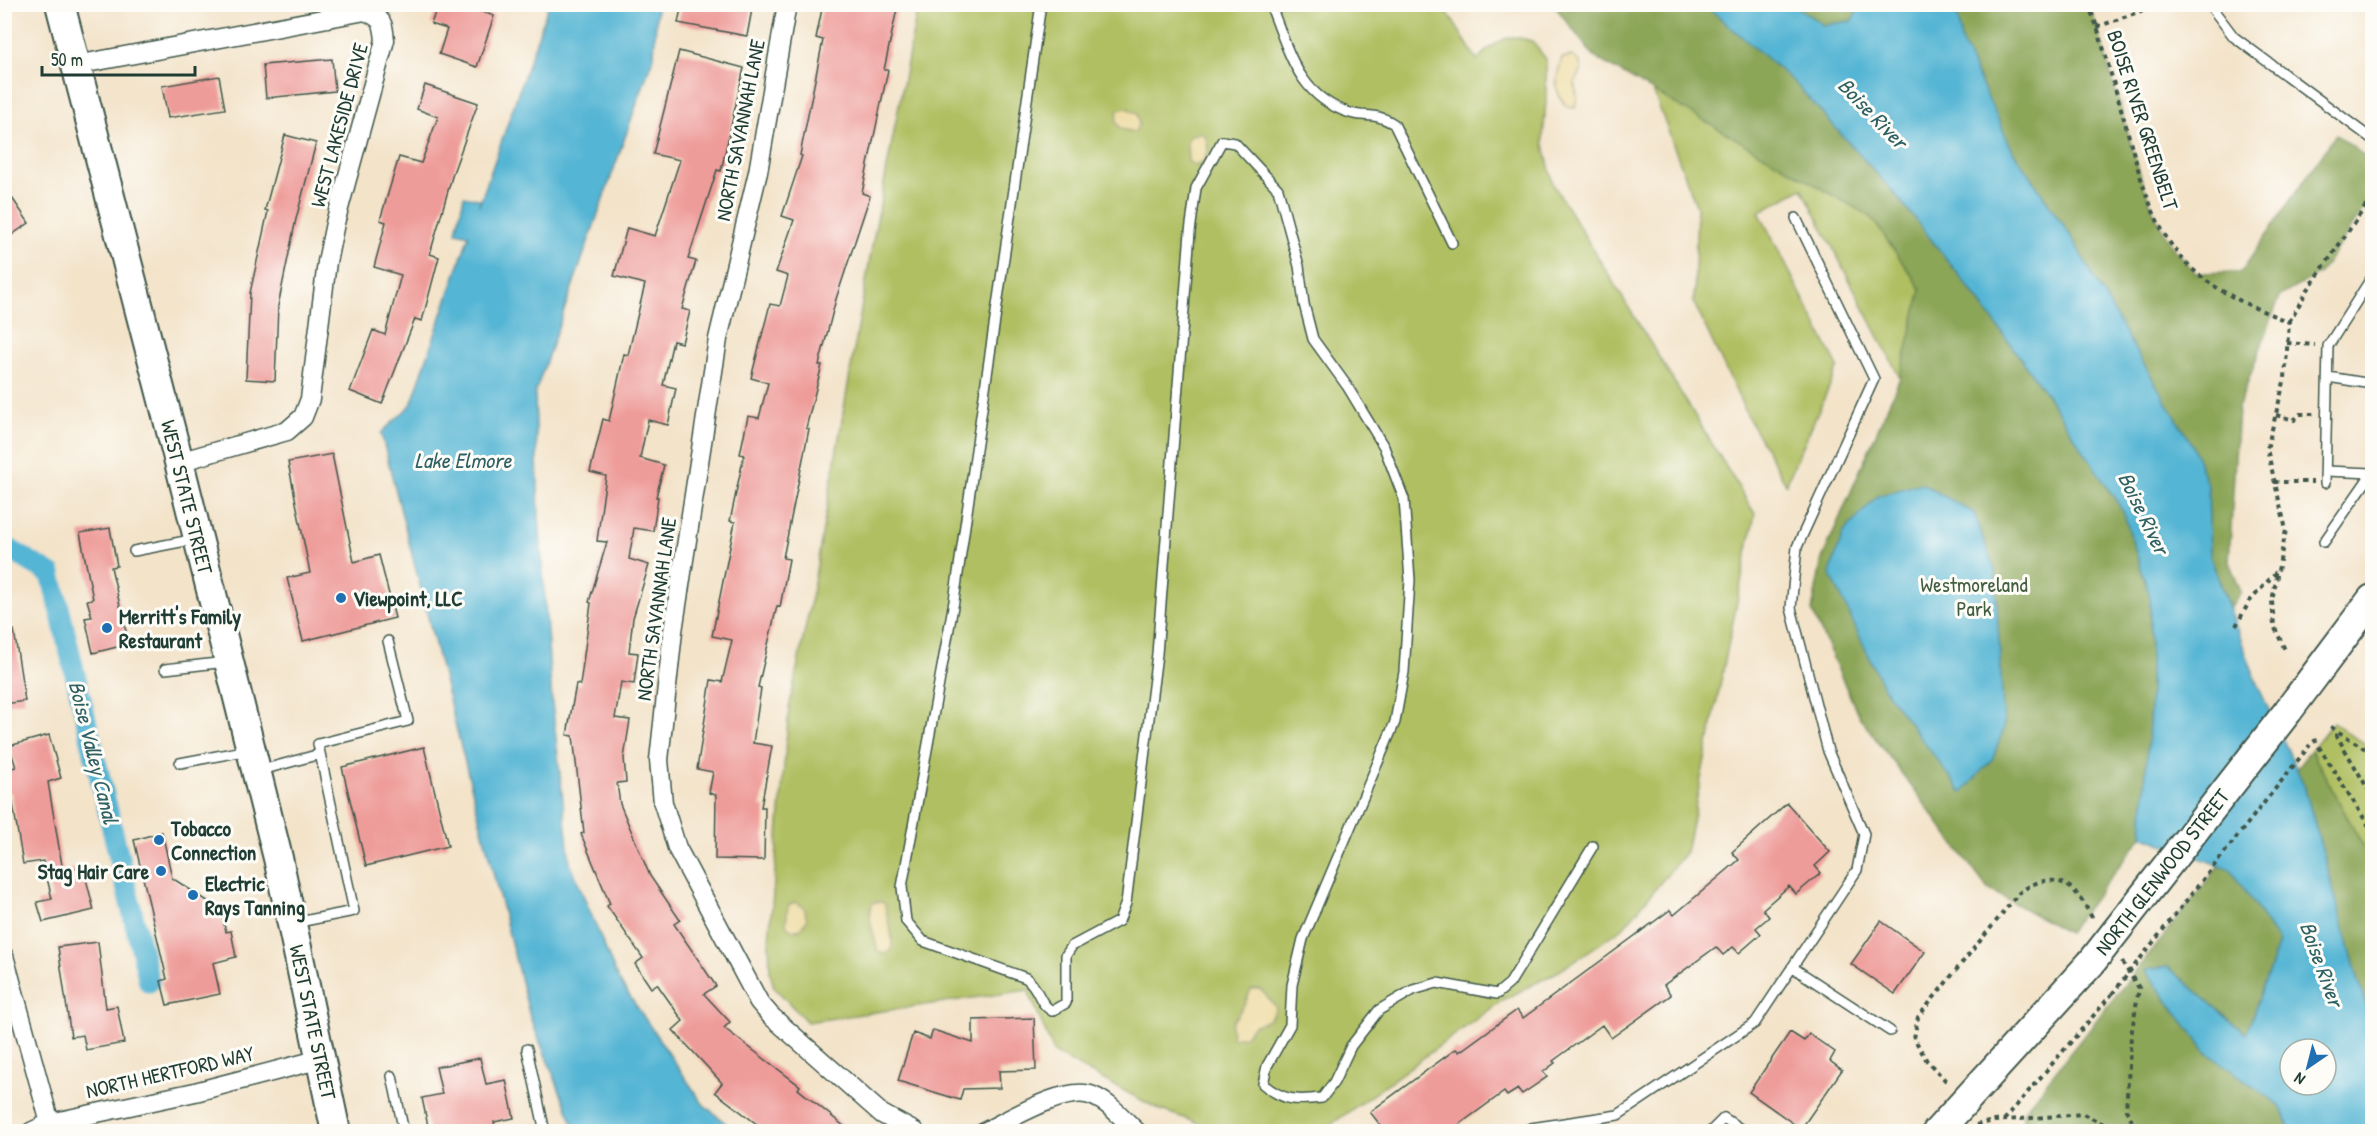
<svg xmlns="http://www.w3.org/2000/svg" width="2377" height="1136" font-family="'Patrick Hand',sans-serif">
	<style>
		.green { fill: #b0bf62; stroke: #687e4b; stroke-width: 1.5 }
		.forest { fill: #8ca658; stroke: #567246; stroke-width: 1.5 }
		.sand { fill: #eeda9e; stroke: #868c69; stroke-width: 1.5 }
		.water { fill: #55b5d4; stroke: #3a7984; stroke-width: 1.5; fill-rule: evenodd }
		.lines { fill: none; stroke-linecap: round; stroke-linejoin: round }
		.canal { stroke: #55b5d4; stroke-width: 21 }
		.building { fill: #ee9c9a }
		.lane-casing { stroke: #3f564a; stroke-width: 12 }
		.street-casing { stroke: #3f564a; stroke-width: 21 }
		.primary-casing { stroke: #3f564a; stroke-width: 32 }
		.path { stroke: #3f564a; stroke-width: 4; stroke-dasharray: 4.5 4.5; stroke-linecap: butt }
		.lane { stroke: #fff; stroke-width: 9 }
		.street { stroke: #fff; stroke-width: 18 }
		.primary { stroke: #fff; stroke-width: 28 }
		.primary-bridge-casing { stroke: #3f564a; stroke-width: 32; stroke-linecap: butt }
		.path-bridge { stroke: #3f564a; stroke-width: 4; stroke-dasharray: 4.5 4.5; stroke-linecap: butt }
		.primary-bridge { stroke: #fff; stroke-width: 28 }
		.poi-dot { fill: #1f6fb2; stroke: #fdfcf7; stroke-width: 2 }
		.labels { text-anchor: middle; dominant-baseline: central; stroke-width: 6; stroke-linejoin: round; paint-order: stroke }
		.street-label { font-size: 21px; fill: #1f3d34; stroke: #fdfcf7 }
		.park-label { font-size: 21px; fill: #435e40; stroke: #fdfcf7 }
		.poi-label { font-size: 21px; font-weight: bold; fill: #1f3d34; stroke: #fdfcf7; text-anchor: start }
		.water-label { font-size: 22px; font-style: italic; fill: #2f6164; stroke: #fdfcf7 }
	</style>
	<rect width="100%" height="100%" fill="#fdfcf7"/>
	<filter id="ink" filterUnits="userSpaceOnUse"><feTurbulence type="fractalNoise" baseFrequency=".0167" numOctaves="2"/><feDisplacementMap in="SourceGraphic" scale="12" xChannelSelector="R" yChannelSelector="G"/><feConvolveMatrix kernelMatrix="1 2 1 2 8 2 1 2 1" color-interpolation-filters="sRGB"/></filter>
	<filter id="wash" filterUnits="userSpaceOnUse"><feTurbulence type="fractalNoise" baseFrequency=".008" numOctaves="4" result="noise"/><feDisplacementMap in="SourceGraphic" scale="24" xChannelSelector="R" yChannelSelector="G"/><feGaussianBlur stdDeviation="1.35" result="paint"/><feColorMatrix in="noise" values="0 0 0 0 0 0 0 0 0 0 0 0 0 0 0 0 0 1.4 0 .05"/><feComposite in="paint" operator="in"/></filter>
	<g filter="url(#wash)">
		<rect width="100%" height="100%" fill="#f3e3c9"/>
		<!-- green -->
		<path class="green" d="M918,5H1443L1477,60C1485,51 1500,38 1513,37C1519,37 1527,40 1532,41L1546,59V101L1543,140L1553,184L1755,514L1686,852L1623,928L1559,971L1503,1000L1322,1131H1222L1158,1109L1054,1053L1028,990L807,1022L774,987L770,973L769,940L789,708L810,605L871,252Z
			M1621,5L1924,246L2059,821L1988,889L1859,716L1812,611L1822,559L1900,378L1802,188L1759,212L1838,367L1786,484L1750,421L1694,303L1697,208Z
			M2333,722L2372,750V863L2311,750Z"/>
		<!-- forest -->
		<path class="forest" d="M1554,5H1705L1792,79L1896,195L1974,294L2045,392L2123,511L2150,597V707L2142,836L2068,933L1988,889L1859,716L1812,611L1822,559L1900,378L1921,289L1871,217L1594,57Z
			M1794,5H1859L1852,21L1823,25Z
			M1956,5H2088L2097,27L2142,181L2156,217L2173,248L2196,273L2241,272L2336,134L2372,162V197L2320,273L2280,296L2238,408L2229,562L2241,592L2230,608L2210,556L2208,487L2072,238L2013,151L1961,41Z
			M2311,750L2372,863V1028L2304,785L2296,769Z
			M2220,865L2231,870L2279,942L2246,1034L2168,967L2145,971L2205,1051L2282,1107L2290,1131H2024L2023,1112Z"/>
		<!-- sand -->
		<path class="sand" d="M1572,56L1580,62L1581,72L1575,82L1577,98L1575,108L1567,107C1552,90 1556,78 1562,58Z
			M1127,108L1137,114L1139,123L1135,132L1121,129L1116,122L1118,110Z
			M1201,133L1206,137L1208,148L1204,161L1195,166L1188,161L1187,142L1191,135Z
			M795,902L804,907L807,920L800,929L792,931L786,924L788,906Z
			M874,902H881L885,904C886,922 895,933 891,951L884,954L877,951C877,936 863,914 874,902Z
			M1251,989H1260L1276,1007C1272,1020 1266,1022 1254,1025L1245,1036L1232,1038L1231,1024L1245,1004Z"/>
		<!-- water -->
		<path class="water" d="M549,4L657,5L654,55L535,393L539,517L552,702L570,863L618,979L703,1104L735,1131H576L530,1017L381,433L411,405L469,235L456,232L464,196L480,199L479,206Z
			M1705,5H1794L1823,25L1852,21L1859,5H1956L1961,41L2013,151L2072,238L2128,338L2192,444L2208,487L2210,556L2258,686L2304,785L2372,1028V1131H2290L2282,1107L2205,1051L2145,970L2168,967L2246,1034L2279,942L2231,870L2142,836L2150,707V597L2123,511L2045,392L1974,294L1896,195L1794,82ZM2290,1049H2326V1085H2290Z
			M1921,483L1974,513L1995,571L2004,728L1993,758L1962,793L1884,689L1830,573L1843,533L1878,496Z"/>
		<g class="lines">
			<!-- canal -->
			<path class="canal" d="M4,546L51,574L149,982"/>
		</g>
		<g id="blocks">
			<!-- building -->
			<path class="building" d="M438,4H459L494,16L477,67L439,54L447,29L431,24Z
				M682,4H753L747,36L678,23Z
				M823,4H898L884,70H888L862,193L870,196L836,299L819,365H822L806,428L809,429L783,558L789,559L780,607L777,606L758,687L761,688L753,743L772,746L761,807H765L764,860L715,859L716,795L709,793L713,772L697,769L711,680L722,682L732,640L712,636L735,522L730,521L744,455L740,454L748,416L759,418L768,383L751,378L770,304L780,306L788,276L776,272L794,220L782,216L802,156L800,155L823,40L816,38Z
				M679,51L744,68L721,171L717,170L688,259L696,261L682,309L690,311L682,343L673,341L663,385L676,388L668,425L648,420L640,458L664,465L656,497H658L653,531L634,528L629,559L649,565L633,618L629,652L638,653L634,684L621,682L615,718L630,720L624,758L626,782L617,783L620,804L650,876L680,920L674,924L716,986L704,994L730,1022L724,1028L800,1086L798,1089L850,1131H766L715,1092L722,1083L673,1030L683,1021L657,984L651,988L635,964L643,958L607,906L610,904L581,834L584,833L573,736L567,735L576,684L580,685L591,603L589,602L607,542L597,541L606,476L590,472L603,419L609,421L624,354L628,355L645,284L614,276L627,228L655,236L680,160L653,154Z
				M332,59L335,91L266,98L263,65Z
				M219,76L225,109L168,118L162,86Z
				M425,85L478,103L453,173L430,254L439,257L422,321L415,319L382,404L350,391L373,330L385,335L401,275L374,267L386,222L380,220L399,157L421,163L438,117L417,109Z
				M285,135L316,143L296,219L278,306L275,381L246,379L250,293L268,211L265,210Z
				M4,186L29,223L4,240Z
				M332,454L354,562L379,555L395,618L303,641L287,578L310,573L288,462Z
				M110,528L117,566L111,567L129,644L93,653L85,618L92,617L87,600L93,599L80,533Z
				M14,630L25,701L4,704V631Z
				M49,735L61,778L48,782L63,871L83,867L94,910L43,922L37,902L52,899L43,861L23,864L11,792L9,793L4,770L16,767L9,746Z
				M424,747L448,846L366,866L342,767Z
				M1787,803L1830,852L1815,866L1821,873L1796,894L1789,886L1763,909L1769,917L1756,928L1761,934L1739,953L1733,947L1723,955L1716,947L1664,985L1671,995L1611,1038L1602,1025L1553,1061L1555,1063L1543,1072L1547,1077L1522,1094L1518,1089L1507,1096L1504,1092L1450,1131H1385L1370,1112L1456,1049L1459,1052L1517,1010L1523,1018L1670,910L1674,915L1739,860L1732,852Z
				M162,832L172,878L220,909L226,932L231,931L236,957L213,963L220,994L167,1005L161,981L167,979L134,840Z
				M1881,921L1925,952L1895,994L1851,964Z
				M98,942L106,1008L117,1006L124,1043L86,1050L83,1035L71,1037L58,947Z
				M1034,1018L1036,1070L999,1071L1000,1088L963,1089L960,1100L898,1081L913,1033L930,1039L933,1030L973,1043V1020Z
				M1790,1032L1804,1041L1809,1034L1835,1052L1830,1061L1842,1070L1801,1129L1749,1092Z
				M480,1058L486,1084L506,1080L514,1118L494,1122L496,1131H429L422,1098L442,1094L436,1067Z"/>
		</g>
	</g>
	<g filter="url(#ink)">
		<use href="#blocks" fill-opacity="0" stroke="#3f564a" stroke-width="1.5"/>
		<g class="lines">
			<!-- lane casing -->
			<g class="lane-casing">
				<path id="lane" d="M1041,4L954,601L902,887L906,921L923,941L1026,978C1040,989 1038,1003 1052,1011L1066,1003V955L1072,946L1119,921L1126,903L1157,654L1190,232L1196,188L1222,141L1235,143L1278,189L1299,266L1304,304L1313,339L1347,386L1384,447L1404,499L1410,580L1404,672L1395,722L1303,939L1292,985L1290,1025L1267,1066L1263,1084C1283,1101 1296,1101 1322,1098L1334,1082L1351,1046L1379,1010L1413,990L1437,983L1497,994L1510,983L1593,846
					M1270,4C1289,50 1297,96 1350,113C1368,118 1375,112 1394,124L1452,243
					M2209,4L2234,37L2372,139
					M2328,377L2372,384
					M2326,471L2372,473
					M2325,483L2328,346L2372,277
					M2324,542L2372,473
					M134,551L196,539
					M165,669L226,662
					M180,763L249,750
					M258,771L320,754
					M294,923L354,911L318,744L408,721L388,641
					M1792,967L1890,1031
					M527,1049L545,1132
					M392,1076L404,1132
					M1522,1132L1531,1128L1618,1115L1755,1023L1857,870L1864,834L1828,751L1791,608L1797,547L1874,379L1796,218
					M1710,1132L1724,1118L1745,1132"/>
			</g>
			<!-- street casing -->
			<g class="street-casing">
				<path id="street" d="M787,4L758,172L718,339L673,631L659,760L663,803L677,848L759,1002L771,1016L882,1114L915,1132
					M76,65L365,11C383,19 383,22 385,40L335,223L327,262L310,399L303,417L287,431L179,462
					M4,956L50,1123
					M31,1132L50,1123L195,1092L321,1059
					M984,1132C1009,1120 1067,1084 1093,1096C1110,1103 1123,1119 1137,1132"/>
			</g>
			<!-- primary casing -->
			<g class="primary-casing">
				<path id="primary" d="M60,4L179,462L278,858L336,1132
					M2288,711L2372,599
					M1937,1132L2091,963"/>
			</g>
			<!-- path -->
			<path class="path" d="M2088,4L2097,27C2106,57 2115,88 2124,119C2139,171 2152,237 2197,273C2224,296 2257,309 2289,322L2285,378L2267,449L2286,530L2272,601L2274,626L2286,652
				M2097,27L2160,4
				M2289,322L2307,291L2372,197
				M2287,343L2315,345
				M2276,415L2294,420L2300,414H2314
				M2274,482H2313
				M2236,626L2249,602L2278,570
				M2331,726L2372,796
				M2331,727L2372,753
				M2314,739L2372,831
				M2122,962L2139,988L2131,1036L2126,1110L2139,1132
				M1946,1081L1927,1061L1914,1038L1918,1017L2019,893C2034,881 2055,874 2072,889C2081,896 2088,911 2094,921
				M2004,1120L2112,994
				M1976,1125L1994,1121L2083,1114L2120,1132"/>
			<!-- lane -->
			<use href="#lane" class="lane"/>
			<!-- street -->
			<use href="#street" class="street"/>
			<!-- primary -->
			<use href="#primary" class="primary"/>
			<!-- primary-bridge casing -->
			<g class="primary-bridge-casing">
				<path id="primary-bridge" d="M2091,963L2288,711"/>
			</g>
			<!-- path-bridge -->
			<path class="path-bridge" d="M2112,994L2310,745"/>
			<!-- primary-bridge -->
			<use href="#primary-bridge" class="primary-bridge"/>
		</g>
	</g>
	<!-- markers -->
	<g class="poi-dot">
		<circle cx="341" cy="598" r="6"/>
		<circle cx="107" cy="628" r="6"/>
		<circle cx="159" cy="840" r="6"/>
		<circle cx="161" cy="871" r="6"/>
		<circle cx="193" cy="895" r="6"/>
	</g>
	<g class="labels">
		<!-- street labels -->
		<g class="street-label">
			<text transform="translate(2143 120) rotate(72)">BOISE RIVER GREENBELT</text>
			<text transform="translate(339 125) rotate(-75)">WEST LAKESIDE DRIVE</text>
			<text transform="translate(740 130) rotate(-79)">NORTH SAVANNAH LANE</text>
			<text transform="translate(187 497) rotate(76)">WEST STATE STREET</text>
			<text transform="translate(656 609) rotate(-82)">NORTH SAVANNAH LANE</text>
			<text transform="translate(2162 872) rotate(-52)">NORTH GLENWOOD STREET</text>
			<text transform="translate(313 1022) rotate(78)">WEST STATE STREET</text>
			<text transform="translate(170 1072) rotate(-13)">NORTH HERTFORD WAY</text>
		</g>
		<!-- park labels -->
		<g class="park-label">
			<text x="1974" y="584">Westmoreland<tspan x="1974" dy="24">Park</tspan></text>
		</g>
		<!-- poi labels -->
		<g class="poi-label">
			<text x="353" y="598">Viewpoint, LLC</text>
			<text x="119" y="616">Merritt's Family<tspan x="119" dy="24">Restaurant</tspan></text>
			<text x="171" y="828">Tobacco<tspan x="171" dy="24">Connection</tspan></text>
			<text x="149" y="871" text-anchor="end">Stag Hair Care</text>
			<text x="205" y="883">Electric<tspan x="205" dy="24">Rays Tanning</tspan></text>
		</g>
		<!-- water labels -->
		<g class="water-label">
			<text transform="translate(1873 113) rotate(46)">Boise River</text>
			<text x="463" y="460">Lake Elmore</text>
			<text transform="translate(2144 513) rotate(64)">Boise River</text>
			<text transform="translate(94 752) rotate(76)">Boise Valley Canal</text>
			<text transform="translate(2322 964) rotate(70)">Boise River</text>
		</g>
	</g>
	<!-- margin -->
	<rect width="2377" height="1136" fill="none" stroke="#fdfcf7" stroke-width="24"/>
	<!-- north arrow -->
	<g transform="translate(2308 1067) rotate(215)"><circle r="28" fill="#fdfcf7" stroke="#a4b0a9" stroke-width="1.5"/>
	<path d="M0-4.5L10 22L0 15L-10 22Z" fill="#1f6fb2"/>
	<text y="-9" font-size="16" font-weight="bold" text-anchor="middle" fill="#1f3d34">N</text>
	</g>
	<!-- scale -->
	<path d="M42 66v9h153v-9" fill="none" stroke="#1f3d34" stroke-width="3"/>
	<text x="51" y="66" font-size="18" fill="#1f3d34" stroke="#fdfcf7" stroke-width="4.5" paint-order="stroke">50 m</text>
</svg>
